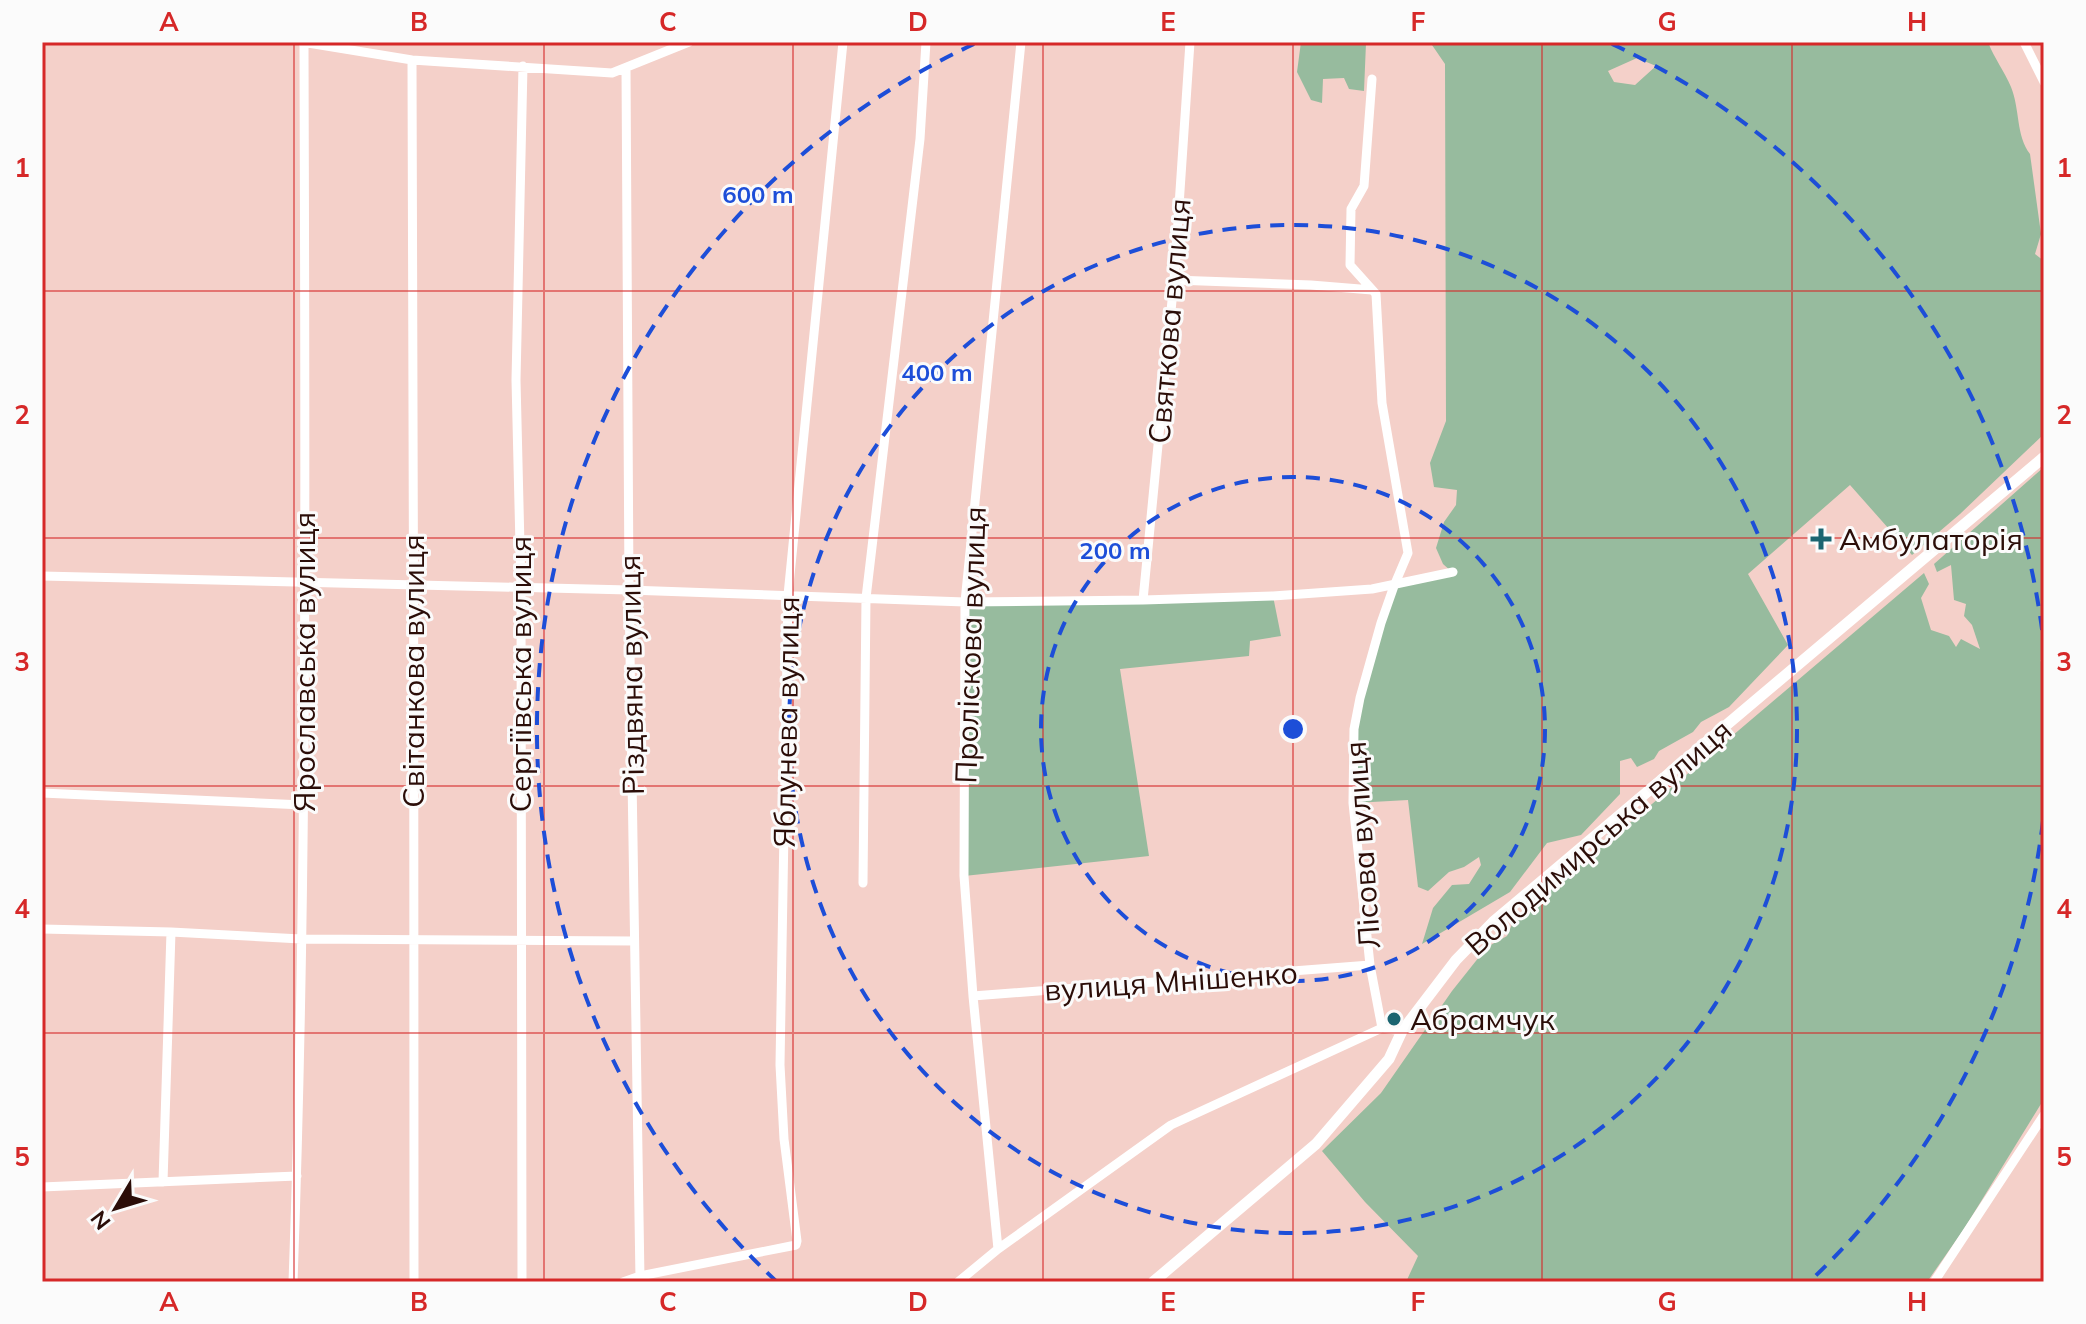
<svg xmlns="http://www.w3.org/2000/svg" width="2086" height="1324" font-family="Mulish,sans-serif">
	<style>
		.green { fill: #97bb9e; fill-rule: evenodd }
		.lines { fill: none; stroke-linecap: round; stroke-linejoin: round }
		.minor { stroke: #fff; stroke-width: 9 }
		.major { stroke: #fff; stroke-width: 11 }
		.grid { fill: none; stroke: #d62828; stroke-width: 2; stroke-opacity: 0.55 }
		.ring { fill: none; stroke: #1d4ed8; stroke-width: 4; stroke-dasharray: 14 10 }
		.poi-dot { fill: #1b6571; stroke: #fbfbfb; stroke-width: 3 }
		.labels { text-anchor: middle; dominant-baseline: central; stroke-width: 6; stroke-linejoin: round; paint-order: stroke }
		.street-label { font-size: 30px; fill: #2b0d08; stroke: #fbfbfb }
		.poi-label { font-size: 30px; fill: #2b0d08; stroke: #fbfbfb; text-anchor: start }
		.centre { fill: #1d4ed8; stroke: #fbfbfb; stroke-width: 4 }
		.ring-label { font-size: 24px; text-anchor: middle; font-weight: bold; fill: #1d4ed8; stroke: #fbfbfb; stroke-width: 6; stroke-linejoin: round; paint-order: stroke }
		.neatline { fill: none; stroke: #d62828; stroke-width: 3 }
		.grid-label { font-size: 26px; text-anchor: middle; font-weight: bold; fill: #d62828 }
	</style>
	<rect width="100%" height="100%" fill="#f4d0c9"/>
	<!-- green -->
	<path class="green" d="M1301,42L1366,43L1364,91L1349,89L1344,78L1323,79L1322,103L1311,100L1297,72Z
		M1422,42H1988C1994,58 2005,72 2011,87C2020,109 2016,136 2030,154L2041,234L2035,254L2044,261V434L1960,514L1912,555L1850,485L1748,574L1788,645L1729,707L1701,722L1693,732L1659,751L1654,759L1637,767L1631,758L1620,761V794L1581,835L1547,843L1510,892L1422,944L1433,908L1452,885L1469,884L1481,865L1479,857L1464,867L1449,872L1428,891L1418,887L1408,800L1354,803V729L1394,586L1452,572L1443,564L1436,548L1444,522L1456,505L1457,490L1434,487L1430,463L1446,421L1445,64L1432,45ZM1637,58L1656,66L1635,85L1614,82L1608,71Z
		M2044,467V658L2040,661L2044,662V1099L1964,1229L1927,1282H1406L1418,1256L1365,1202L1322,1151L1381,1093L1452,991L1487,947L1507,936L1513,922L1924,573L1929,584L1921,598L1931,630L1949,636L1956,647L1961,639L1980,649L1972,625L1964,616L1966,604L1954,600L1951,565L1937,572L1934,564Z
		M1273,596L1281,636L1250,641L1249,656L1120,669L1149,856L964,876L965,602Z"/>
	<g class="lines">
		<!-- minor -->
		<path class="minor" d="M302,42L412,60L612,73L689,42
			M2024,42L2044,82
			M412,60C412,467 416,875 414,1282
			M626,68L629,590L640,1279
			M1372,79L1364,186L1351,209L1350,265L1376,294L1382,403L1408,553L1394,586L1381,623L1360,698L1354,729L1353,803L1370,965L1382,1028
			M1174,280L1311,285L1372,290
			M42,576L629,590L965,602L1143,600L1273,596L1372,589L1453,572
			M1143,600L1174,280L1190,42
			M42,793L303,805
			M863,883L866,598L920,139L926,42
			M42,929L171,932L301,939L634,941
			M973,996L1370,965
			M163,1182L171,932
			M42,1187L297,1176
			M998,1249L973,996L964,876L965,602L1021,42
			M293,1282C308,869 305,455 304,42
			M522,1282L521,588L516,380L523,66
			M623,1282L640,1276L791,1246L796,1245L797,1241L784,1139L780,1065L788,595L843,42
			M958,1282L998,1249L1171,1125L1382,1028L1402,1031
			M1934,1282L2044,1115"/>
		<!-- major -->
		<path class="major" d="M1153,1282L1316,1144L1389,1059L1402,1031L1456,960L1493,922L2044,457"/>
	</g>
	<!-- grid -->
	<path class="grid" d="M294,42V1282M544,42V1282M793,42V1282M1043,42V1282M1293,42V1282M1542,42V1282M1792,42V1282M42,291H2044M42,538H2044M42,786H2044M42,1033H2044"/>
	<!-- distance rings -->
	<g class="ring">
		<circle cx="1293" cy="729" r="252"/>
		<circle cx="1293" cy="729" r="504"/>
		<path d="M2043 821A756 756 0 0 1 1809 1282M777 1282A756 756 0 0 1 974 44M1612 44A756 756 0 0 1 2043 637"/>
	</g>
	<!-- markers -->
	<g class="poi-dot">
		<path d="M1817 527h8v8h8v8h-8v8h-8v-8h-8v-8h8z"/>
		<circle cx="1394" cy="1019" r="8"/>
	</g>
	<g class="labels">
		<!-- street labels -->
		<g class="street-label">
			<text transform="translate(1169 321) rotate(-85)">Святкова вулиця</text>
			<text transform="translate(970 645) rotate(-88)">Проліскова вулиця</text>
			<text transform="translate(304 662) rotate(-90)">Ярославська вулиця</text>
			<text transform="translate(413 671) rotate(-90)">Світанкова вулиця</text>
			<text transform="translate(520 674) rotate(-90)">Сергіївська вулиця</text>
			<text transform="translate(631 675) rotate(-91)">Різдвяна вулиця</text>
			<text transform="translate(786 722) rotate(-89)">Яблунева вулиця</text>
			<text transform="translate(1598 837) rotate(-41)">Володимирська вулиця</text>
			<text transform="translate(1362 845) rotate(-94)">Лісова вулиця</text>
			<text transform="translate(1171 981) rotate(-4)">вулиця Мнішенко</text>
		</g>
		<!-- poi labels -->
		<g class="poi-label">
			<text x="1839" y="539">Амбулаторія</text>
			<text x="1410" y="1019">Абрамчук</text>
		</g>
	</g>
	<circle cx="1293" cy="729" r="12" class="centre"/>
	<g class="ring-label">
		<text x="758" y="203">600 m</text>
		<text x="937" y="381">400 m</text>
		<text x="1115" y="559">200 m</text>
	</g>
	<!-- border -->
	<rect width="2086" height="1324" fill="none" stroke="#fbfbfb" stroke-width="88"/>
	<!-- north arrow -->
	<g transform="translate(116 1208) rotate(232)" stroke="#fbfbfb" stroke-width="6" paint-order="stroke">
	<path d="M0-6L14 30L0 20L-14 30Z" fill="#2b0d08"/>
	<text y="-12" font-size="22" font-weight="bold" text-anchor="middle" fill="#2b0d08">N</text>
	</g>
	<rect x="44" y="44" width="1998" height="1236" class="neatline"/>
	<g class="grid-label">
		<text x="169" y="31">A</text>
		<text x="419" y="31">B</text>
		<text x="668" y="31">C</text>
		<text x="918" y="31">D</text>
		<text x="1168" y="31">E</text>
		<text x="1418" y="31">F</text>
		<text x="1667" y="31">G</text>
		<text x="1917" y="31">H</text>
		<text x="22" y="177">1</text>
		<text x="2064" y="177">1</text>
		<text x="22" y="424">2</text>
		<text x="2064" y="424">2</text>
		<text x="22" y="671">3</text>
		<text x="2064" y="671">3</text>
		<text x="22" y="918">4</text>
		<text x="2064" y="918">4</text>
		<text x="22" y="1166">5</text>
		<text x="2064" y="1166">5</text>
		<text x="169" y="1311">A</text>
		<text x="419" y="1311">B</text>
		<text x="668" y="1311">C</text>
		<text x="918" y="1311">D</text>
		<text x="1168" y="1311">E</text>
		<text x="1418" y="1311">F</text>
		<text x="1667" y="1311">G</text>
		<text x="1917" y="1311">H</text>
	</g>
</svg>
